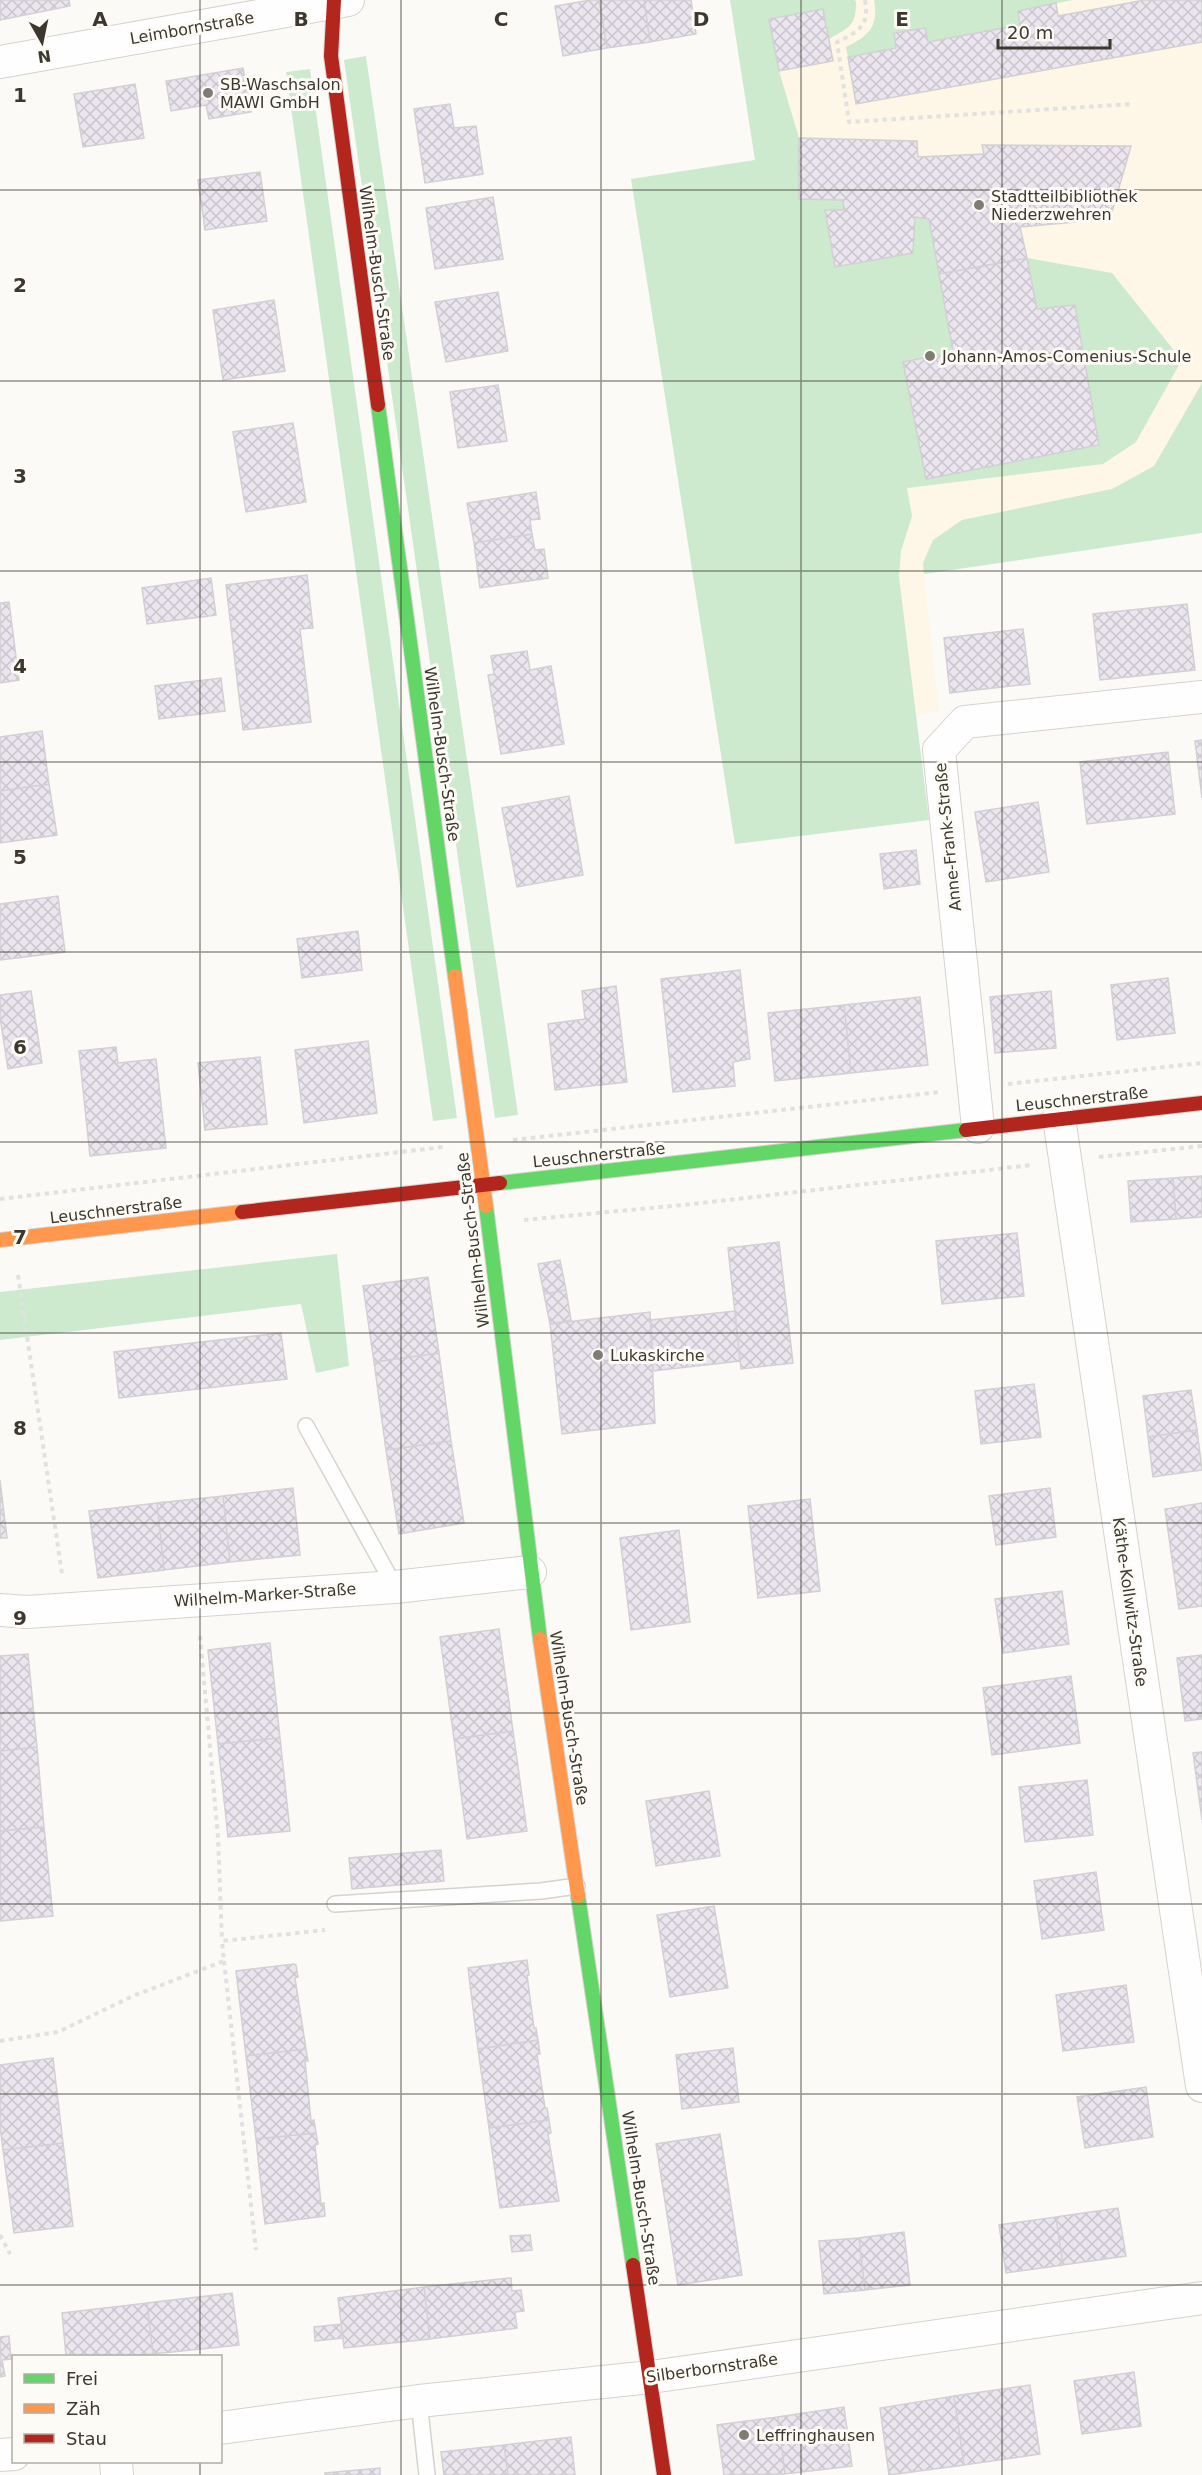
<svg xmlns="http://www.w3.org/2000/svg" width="1202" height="2475" font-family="'DejaVu Sans',sans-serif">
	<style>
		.built { fill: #fef6e7 }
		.green { fill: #cdeacf }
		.building { fill: url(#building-cross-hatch); stroke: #d2d0d3; stroke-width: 1.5 }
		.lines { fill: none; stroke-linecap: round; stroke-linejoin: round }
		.lane-casing { stroke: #d6d2cd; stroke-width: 18 }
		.street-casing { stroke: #d6d2cd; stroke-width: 34 }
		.fast-casing { stroke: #d6d2cd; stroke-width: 16 }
		.slow-casing { stroke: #d6d2cd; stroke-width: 16 }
		.jam-casing { stroke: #d6d2cd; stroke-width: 16 }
		.path { stroke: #e2e1e0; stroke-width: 4; stroke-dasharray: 4.5 4.5; stroke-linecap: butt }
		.lane { stroke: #fffefe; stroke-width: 15 }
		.street { stroke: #fffefe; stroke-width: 32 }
		.fast { stroke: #63d668; stroke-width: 14 }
		.slow { stroke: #ff974d; stroke-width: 14 }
		.jam { stroke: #b3261e; stroke-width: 14 }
		.grid { fill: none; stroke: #3d382f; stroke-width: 1.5; stroke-opacity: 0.55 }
		.poi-dot { fill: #807c75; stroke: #fdfbf6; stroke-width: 2 }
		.labels { text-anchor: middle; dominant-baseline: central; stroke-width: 6; stroke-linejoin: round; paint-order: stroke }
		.street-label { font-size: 16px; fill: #3d382f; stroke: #fdfbf6 }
		.poi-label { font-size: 16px; fill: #3d382f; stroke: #fdfbf6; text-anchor: start }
		.grid-label { font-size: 20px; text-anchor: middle; font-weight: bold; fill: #3d382f; stroke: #fdfbf6; stroke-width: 6; stroke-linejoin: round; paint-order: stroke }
	</style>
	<defs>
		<pattern id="building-cross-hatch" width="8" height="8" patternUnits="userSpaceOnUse" patternTransform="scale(1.5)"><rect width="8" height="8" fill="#eae5ee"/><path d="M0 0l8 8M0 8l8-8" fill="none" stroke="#cac5cc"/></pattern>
	</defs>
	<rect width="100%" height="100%" fill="#fcfaf7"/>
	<!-- built -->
	<path class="built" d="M730,0H1202V533L924,574L939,711L916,715L929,820L735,844L631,179L755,160Z"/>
	<!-- green -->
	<path class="green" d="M730,0H855L856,2C856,27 849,27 829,39L823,9L769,19L779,71L799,138V199L843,200L844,210H825L835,266L913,253L915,217L929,219L953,352L903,362L926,479L1099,445L1075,305L1037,309L1027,258L1112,273L1177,354L1179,365L1136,442L1103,464L907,488L912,516L901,551L899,577L929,820L735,844L631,179L755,160Z
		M874,0H1073L1018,11L1020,25L928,42L924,28L894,33L896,48L848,57L846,47C868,36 879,27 874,0Z
		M366,56L518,1115L495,1118L344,60Z
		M310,69L457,1118L433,1121L286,72Z
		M1202,383V533L924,574L923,563L933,540L962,520L1112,489L1154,466Z
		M337,1254L349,1366L316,1373L301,1304L0,1340V1292Z"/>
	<!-- building -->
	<path class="building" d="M0,0H69L70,6L0,20Z
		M591,0H599L607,48L563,56L555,6Z
		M599,0H644L650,42L607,48Z
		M644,0H691L696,34L650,42Z
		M1145,0H1202V42L856,104L848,57L896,48L894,33L925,28L928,42L1020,25L1018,11L1056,3L1058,16Z
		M823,9L833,61L779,71L769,19Z
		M243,68L251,112L209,119L206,105L171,111L166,81Z
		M135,84L144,138L83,147L74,94Z
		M450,104L454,128L476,126L483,174L425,183L414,109Z
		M799,138L917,141L918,157L984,154L982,145L1131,146L1110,219L1020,227L1027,258L939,274L929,219L915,217L913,253L835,267L825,210H844L843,200L799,199Z
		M260,172L267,221L205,230L198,180Z
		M493,197L503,259L435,269L426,208Z
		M1027,258L1037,309L1075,305L1099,445L926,479L903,362L953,352L939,274Z
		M498,292L508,351L446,362L435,302Z
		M274,300L285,371L223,380L213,310Z
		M498,385L507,441L458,448L450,392Z
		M293,423L306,502L246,512L233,432Z
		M536,492L540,519L530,520L532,534L474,543L467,503Z
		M532,534L535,550L544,549L548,578L480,588L474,543Z
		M307,575L313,628L300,629L311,722L243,730L226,585Z
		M211,578L216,615L147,624L142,588Z
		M9,602L19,680L0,683V603Z
		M1187,604L1195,670L1100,680L1093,614Z
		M1023,629L1030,684L950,693L944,638Z
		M527,651L530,670L551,666L564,744L501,754L488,675L494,674L491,656Z
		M221,678L225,711L159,719L155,686Z
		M42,731L49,784L0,791V737Z
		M1202,740V798L1195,741Z
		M1168,752L1175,814L1087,824L1080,762Z
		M49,784L57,835L0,843V791Z
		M569,796L583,875L517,887L502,808Z
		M1038,802L1049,872L986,882L975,812Z
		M916,850L920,884L884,889L880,854Z
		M58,896L65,952L0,960V904Z
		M358,931L362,970L302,978L297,939Z
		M740,970L750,1059L733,1062L735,1086L673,1092L661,979Z
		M1168,978L1175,1033L1117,1040L1111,985Z
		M616,986L627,1082L555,1090L548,1024L585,1019L582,991Z
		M31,991L42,1063L8,1069L0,1017V995Z
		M1051,991L1056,1048L995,1053L990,997Z
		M920,997L928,1065L851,1073L844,1005Z
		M844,1005L851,1073L775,1081L768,1013Z
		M368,1041L377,1113L304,1123L295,1050Z
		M116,1047L118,1063L156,1059L166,1148L90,1156L79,1051Z
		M260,1057L267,1124L205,1130L198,1063Z
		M1202,1176V1217L1176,1219L1173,1178Z
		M1173,1178L1176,1219L1131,1222L1128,1181Z
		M1017,1233L1024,1296L942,1304L936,1241Z
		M779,1242L793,1363L741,1369L728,1248Z
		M560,1260L566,1290L544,1294L538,1264Z
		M428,1277L439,1353L374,1362L363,1286Z
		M566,1290L571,1320L550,1324L544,1294Z
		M735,1311L740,1361L653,1371L651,1320Z
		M650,1312L655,1423L562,1434L550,1324Z
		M281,1333L287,1379L119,1398L114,1352Z
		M439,1353L451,1441L386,1450L374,1362Z
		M1034,1384L1041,1437L981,1444L975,1391Z
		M1191,1390L1197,1430L1148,1437L1143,1396Z
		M1197,1430L1202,1470L1153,1477L1148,1437Z
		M451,1441L464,1523L399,1534L386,1450Z
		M0,1480L7,1538H0Z
		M293,1488L300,1555L230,1562L223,1496Z
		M1050,1488L1056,1537L996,1545L989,1496Z
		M223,1496L230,1562L164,1570L157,1503Z
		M810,1499L820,1591L758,1598L748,1506Z
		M157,1503L164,1570L98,1578L89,1511Z
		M1202,1503V1606L1179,1609L1165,1509Z
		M679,1530L690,1622L631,1630L620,1538Z
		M1062,1591L1069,1644L1003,1653L995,1599Z
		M499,1629L513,1731L454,1739L440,1637Z
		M270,1643L280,1738L218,1744L208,1650Z
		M28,1654L37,1747L0,1751V1656Z
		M1202,1655V1719L1185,1721L1177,1658Z
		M1071,1676L1080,1743L992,1755L983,1688Z
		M513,1731L527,1831L467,1839L454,1739Z
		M280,1738L290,1831L228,1837L218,1744Z
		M37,1747L44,1827L0,1831V1751Z
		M1202,1752V1790H1198L1193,1753Z
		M1087,1780L1093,1835L1025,1842L1019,1787Z
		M1198,1790H1202V1820Z
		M709,1791L720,1856L656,1866L646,1801Z
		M44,1827L53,1916L0,1921V1831Z
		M441,1850L444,1881L352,1889L349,1858Z
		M1096,1872L1104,1930L1042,1939L1034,1881Z
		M714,1906L728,1988L670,1997L657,1915Z
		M527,1960L529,1975H527L534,2028H536L538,2040L478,2049L468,1968Z
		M294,1964L296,1965L298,1977L295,1978L306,2049L246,2056L236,1971Z
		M1126,1985L1134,2042L1063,2051L1056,1995Z
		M538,2040L540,2054H537L545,2108H547L549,2120L489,2128L478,2049Z
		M733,2048L739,2102L682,2109L676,2055Z
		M306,2049L308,2061H305L311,2121L314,2120L316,2133L256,2139L246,2056Z
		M53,2058L63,2143L3,2150L0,2126V2065Z
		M1146,2087L1153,2137L1085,2148L1077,2097Z
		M549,2120L551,2133L548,2134L559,2201L500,2208L489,2128Z
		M316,2133L318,2144L315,2145L321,2204L324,2203L325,2216L265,2224L256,2139Z
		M720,2134L742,2275L678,2285L656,2144Z
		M63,2143L73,2226L14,2233L3,2150Z
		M1118,2208L1126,2256L1063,2265L1056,2217Z
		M1056,2217L1063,2265L1006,2273L999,2225Z
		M904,2232L910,2285L865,2290L859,2238Z
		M530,2235L532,2250L512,2252L510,2236Z
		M859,2238L865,2290L824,2294L819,2241Z
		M511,2278L512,2291L521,2290L524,2311L515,2312L517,2328L430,2339L424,2287Z
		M424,2287L430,2339L344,2348L338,2298Z
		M232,2293L239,2345L153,2354L147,2303Z
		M147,2303L153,2354L131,2356H66L62,2313Z
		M341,2324L343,2338L315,2341L314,2327Z
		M9,2336L11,2359L2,2360L5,2376L0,2377V2337Z
		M1134,2372L1141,2426L1082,2434L1074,2381Z
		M1030,2385L1040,2454L964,2465L954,2396Z
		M954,2396L964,2465L889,2475L880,2408Z
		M844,2407L852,2466L785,2474L778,2417Z
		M778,2417L785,2474L724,2475L717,2425Z
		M571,2437L575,2475H508L504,2445Z
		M504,2445L508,2475H444L441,2452Z
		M380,2468V2475H325V2473Z"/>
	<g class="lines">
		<!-- lane casing -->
		<g class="lane-casing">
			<path id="lane" d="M306,1426L395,1587
				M335,1904L541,1891L577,1886
				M419,2401L427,2475"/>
		</g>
		<!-- street casing -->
		<g class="street-casing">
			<path id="street" d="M0,62L348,0
				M1059,1118L1202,2086
				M978,1127L939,750L965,722L1202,697
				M0,1610L27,1612L395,1587L530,1572
				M220,2428L419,2401L651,2377L1202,2298
				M0,2455L14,2454
				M116,2462L117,2475"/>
		</g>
		<!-- fast casing -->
		<g class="fast-casing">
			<path id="fast" d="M378,405L455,976
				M500,1183L966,1130
				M486,1206L540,1639
				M578,1896L633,2265"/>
		</g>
		<!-- slow casing -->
		<g class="slow-casing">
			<path id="slow" d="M455,976L486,1206
				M0,1240L242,1212
				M540,1639L578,1896"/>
		</g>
		<!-- jam casing -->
		<g class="jam-casing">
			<path id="jam" d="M334,0L331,56L378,405
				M966,1130L1202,1103
				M242,1212L500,1183
				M633,2265L664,2475"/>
		</g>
		<!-- path -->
		<path class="path" d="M865,0C870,26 858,32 837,42L849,122L1132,104
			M1008,1084L1202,1063
			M513,1140L941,1092
			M1099,1157L1202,1146
			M0,1199L443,1147
			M524,1220L693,1204L1032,1165
			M18,1275L62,1574
			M200,1636L218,1837L222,1941
			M224,1961L256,2250
			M0,2041L58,2032L133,1996L224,1961L222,1941L325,1930
			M0,2235L10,2254"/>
		<!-- lane -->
		<use href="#lane" class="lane"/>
		<!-- street -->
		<use href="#street" class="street"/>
		<!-- fast -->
		<use href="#fast" class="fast"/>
		<!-- slow -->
		<use href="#slow" class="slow"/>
		<!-- jam -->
		<use href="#jam" class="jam"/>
	</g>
	<!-- grid -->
	<path class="grid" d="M200,0V2356M401,0V2475M601,0V2475M801,0V2475M1002,0V2475M0,190H1202M0,381H1202M0,571H1202M0,762H1202M0,952H1202M0,1142H1202M0,1333H1202M0,1523H1202M0,1713H1202M0,1904H1202M0,2094H1202M0,2285H1202M200,2462V2475"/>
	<!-- markers -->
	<g class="poi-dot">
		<circle cx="208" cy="93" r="6"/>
		<circle cx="979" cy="205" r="6"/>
		<circle cx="930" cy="356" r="6"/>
		<circle cx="598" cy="1355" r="6"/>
		<circle cx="744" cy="2435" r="6"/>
	</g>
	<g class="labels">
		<!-- street labels -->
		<g class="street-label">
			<text transform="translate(192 28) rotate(-10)">Leimbornstraße</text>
			<text transform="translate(377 273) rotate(82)">Wilhelm-Busch-Straße</text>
			<text transform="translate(442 754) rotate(82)">Wilhelm-Busch-Straße</text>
			<text transform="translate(948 837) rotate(-96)">Anne-Frank-Straße</text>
			<text transform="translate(1082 1099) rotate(-6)">Leuschnerstraße</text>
			<text transform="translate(599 1155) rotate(-6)">Leuschnerstraße</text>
			<text transform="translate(116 1210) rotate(-7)">Leuschnerstraße</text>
			<text transform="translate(473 1240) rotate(-97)">Wilhelm-Busch-Straße</text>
			<text transform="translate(265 1595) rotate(-4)">Wilhelm-Marker-Straße</text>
			<text transform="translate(1130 1602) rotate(82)">Käthe-Kollwitz-Straße</text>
			<text transform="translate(569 1718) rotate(81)">Wilhelm-Busch-Straße</text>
			<text transform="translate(641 2198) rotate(81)">Wilhelm-Busch-Straße</text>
			<text transform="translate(712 2368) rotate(-8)">Silberbornstraße</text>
		</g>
		<!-- poi labels -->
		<g class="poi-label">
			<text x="220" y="84">SB-Waschsalon<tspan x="220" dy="18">MAWI GmbH</tspan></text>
			<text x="991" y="196">Stadtteilbibliothek<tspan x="991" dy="18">Niederzwehren</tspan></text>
			<text x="942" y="356">Johann-Amos-Comenius-Schule</text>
			<text x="610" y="1355">Lukaskirche</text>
			<text x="756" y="2435">Leffringhausen</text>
		</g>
	</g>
	<g class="grid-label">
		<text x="100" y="26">A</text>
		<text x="301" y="26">B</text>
		<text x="501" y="26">C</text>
		<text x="701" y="26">D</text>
		<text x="902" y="26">E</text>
		<text x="20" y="102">1</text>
		<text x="20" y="292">2</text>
		<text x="20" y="483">3</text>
		<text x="20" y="673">4</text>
		<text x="20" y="864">5</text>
		<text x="20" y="1054">6</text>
		<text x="20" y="1244">7</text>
		<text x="20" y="1435">8</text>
		<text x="20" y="1625">9</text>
	</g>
	<!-- legend -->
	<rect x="12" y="2355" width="210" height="108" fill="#fdfbf6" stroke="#b0ada6" stroke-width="1.5"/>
	<rect x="24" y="2374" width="30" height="9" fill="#63d668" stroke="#b0ada6" stroke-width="1.5"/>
	<text x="66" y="2385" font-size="18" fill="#3d382f">Frei</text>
	<rect x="24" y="2404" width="30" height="9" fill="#ff974d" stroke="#b0ada6" stroke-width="1.5"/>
	<text x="66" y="2415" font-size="18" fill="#3d382f">Zäh</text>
	<rect x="24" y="2434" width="30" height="9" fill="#b3261e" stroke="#b0ada6" stroke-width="1.5"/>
	<text x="66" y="2445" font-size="18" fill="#3d382f">Stau</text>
	<!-- north arrow -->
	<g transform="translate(42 42) rotate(171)" stroke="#fdfbf6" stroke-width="4.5" paint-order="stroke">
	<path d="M0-4.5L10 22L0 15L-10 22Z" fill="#3d382f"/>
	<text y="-9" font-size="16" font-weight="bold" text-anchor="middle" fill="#3d382f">N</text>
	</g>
	<!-- scale -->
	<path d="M998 39v9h112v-9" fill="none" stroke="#3d382f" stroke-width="3"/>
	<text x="1007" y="39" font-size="18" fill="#3d382f" stroke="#fdfbf6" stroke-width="4.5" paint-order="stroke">20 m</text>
</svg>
